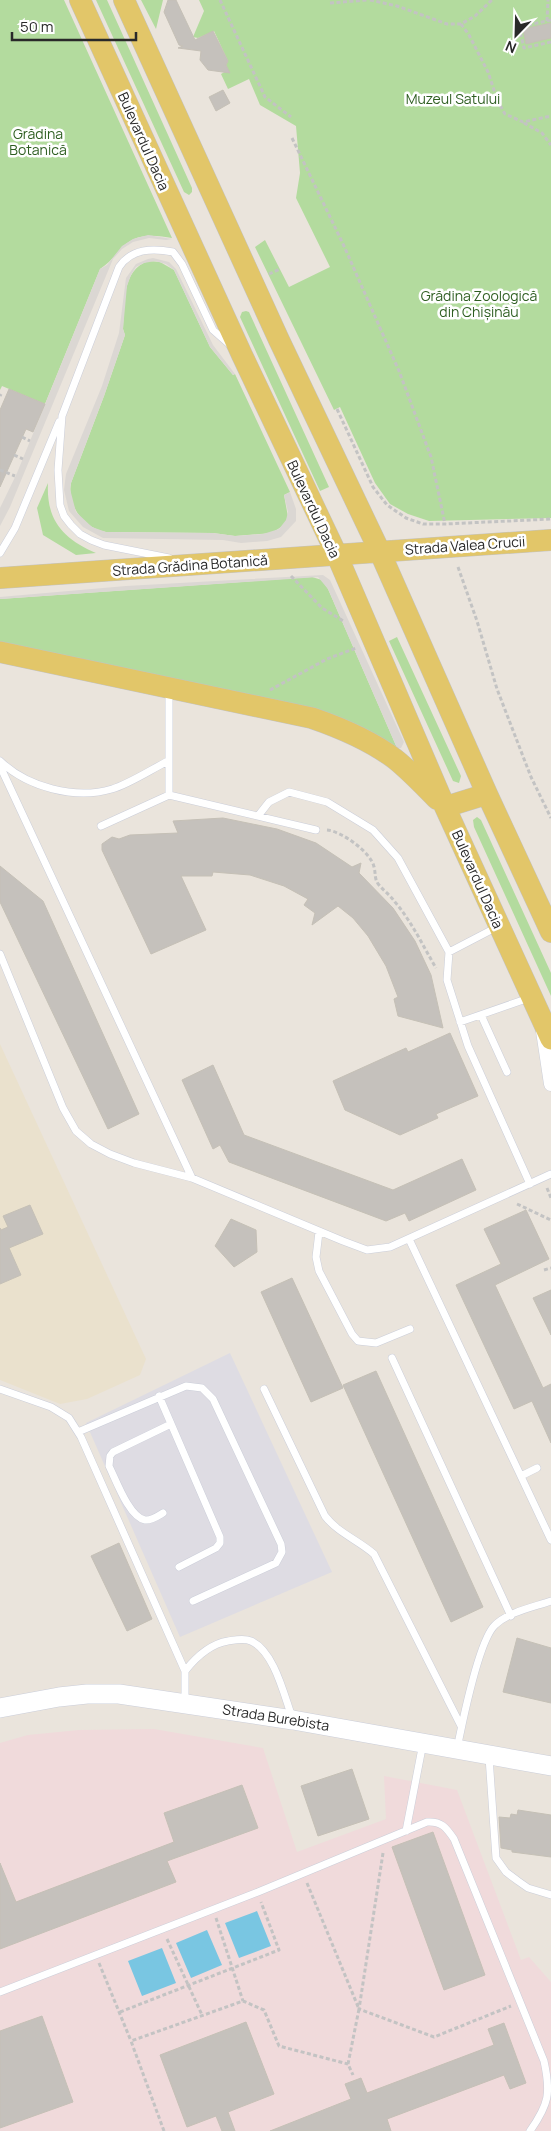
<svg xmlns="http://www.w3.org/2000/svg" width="551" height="2131" font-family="Manrope,sans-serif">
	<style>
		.industrial { fill: #dedce3 }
		.education { fill: #eae1cd }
		.medical { fill: #f0dadb }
		.green { fill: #b3db9e }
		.plaza { fill: #dbd7d3 }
		.water { fill: #79c6e2 }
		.building { fill: #c5c1bc; stroke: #c5c0b6 }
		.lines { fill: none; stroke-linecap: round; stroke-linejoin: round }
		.service-casing { stroke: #cbced9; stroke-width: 8 }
		.minor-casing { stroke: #cbced9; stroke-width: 15 }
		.secondary-casing { stroke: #cbced9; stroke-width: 20 }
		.primary-casing { stroke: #c3c3c3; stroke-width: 22 }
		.path { stroke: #c3c3c3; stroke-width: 3; stroke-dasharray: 4 2.5; stroke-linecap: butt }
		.service { stroke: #fff; stroke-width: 7 }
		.minor { stroke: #fff; stroke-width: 14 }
		.secondary { stroke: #fff; stroke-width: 19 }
		.primary { stroke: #e2c669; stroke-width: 21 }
		.labels { text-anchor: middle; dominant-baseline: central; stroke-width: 5; stroke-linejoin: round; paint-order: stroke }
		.park-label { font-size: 14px; fill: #2e5e21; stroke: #fff }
		.street-label { font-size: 14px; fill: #292929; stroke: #fff }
	</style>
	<rect width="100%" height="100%" fill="#eae4dc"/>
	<!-- industrial -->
	<path class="industrial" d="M230,1353L332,1572L180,1637L86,1423Z"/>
	<!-- education -->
	<path class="education" d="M0,1044L146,1359L140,1375L87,1399L60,1404L0,1380Z"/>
	<!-- medical -->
	<path class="medical" d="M154,1729L263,1748L297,1852L386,1819L384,1776L457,1790L521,1960L529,1957L551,1982V2131H0V1743L28,1735L79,1730Z"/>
	<!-- green -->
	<path class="green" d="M0,0H64L172,238C157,235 138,233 126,244C117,252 111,262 100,269L45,404L2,386L0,390Z
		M96,0H107L192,188V192L189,195L184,192Z
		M141,0H163L156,29Z
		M199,0H551V518L429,521L408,514L390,504L375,483L340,407L334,410L255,247L265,240L289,287L330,267L296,198L300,173L296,126L260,105L249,79L228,89L221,74L228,70L226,65L228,61L214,31L198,38L193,37L204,11Z
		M149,261L160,262L174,270L210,347L233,375L235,374L290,492L284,495L288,517L284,525L272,533L235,536L213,533L106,532C83,528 67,505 71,483L104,396L125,335L123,329C125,305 121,269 149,261Z
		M246,311L249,312L329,487L320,491L240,317L242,312Z
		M48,483C46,520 63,539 96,553L76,555L43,535L37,508Z
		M312,577L322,580L328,589L397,748L0,642V599Z
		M397,637L461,776L459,783L453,781L389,641Z
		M477,817L481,820L551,973V996L474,827L473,820Z"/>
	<!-- plaza -->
	<path class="plaza" d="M148,235L172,239L166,240L149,238L133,242L122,249L113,259L10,507L0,526V508L17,473L100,269L107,265L122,246L133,239Z
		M153,258L169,262L176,269L213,345L235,374L233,375L210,347L174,270L166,264L155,261L144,263L136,267L131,275L127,286L123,329L125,335L104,396L71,483L70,489L76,512L92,527L106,532L213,533L235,536L263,534L279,529L286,520L288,512L284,495L290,492L296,509V521L281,537L267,541L241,543L223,540L103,538L83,527L69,511L64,490L66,474L102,386L119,333L126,278L136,264L148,259Z
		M323,575L330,580L404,742L401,748H397L328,589L318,577L0,599V597L126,586Z"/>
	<!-- water -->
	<path class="water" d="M257,1911L271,1946L239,1958L225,1923Z
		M207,1930L222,1965L191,1978L176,1943Z
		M162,1948L176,1983L142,1996L128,1961Z"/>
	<!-- building -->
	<path class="building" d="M168,0H176L195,40L213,31L228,61L226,65L230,73L208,70L200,60L201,51L178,48L183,46L179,45L164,12Z
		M551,23V38L526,44L523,29Z
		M223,90L230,103L216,111L209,97Z
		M9,389L45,404L33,432L26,429L0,487V410Z
		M223,818L277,829L316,843L352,867L361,863L359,873L393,908L415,941L431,975L443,1028L398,1016L394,999L398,997L386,966L368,936L353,918L338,906L312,925L315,913L304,905L308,899L284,886L250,875L213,872L212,876H181L206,930L151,954L102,850V844L112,837L119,839L130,835L178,833L173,821Z
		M0,866L43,901L139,1114L108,1129L0,902Z
		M450,1033L478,1096L436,1114L438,1118L400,1135L345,1110L333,1081L406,1048L408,1052Z
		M213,1065L244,1135L393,1190L462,1159L476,1190L409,1221L405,1213L386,1221L229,1162L220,1145L213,1149L182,1080Z
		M30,1205L43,1234L9,1248L21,1275L0,1284V1228L1,1230L8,1227L3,1216Z
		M526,1210L549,1259L495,1285L543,1388L551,1384V1443L532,1401L514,1409L456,1285L501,1264L484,1229Z
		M231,1219L256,1230L257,1252L234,1267L215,1246Z
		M292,1278L343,1388L311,1402L261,1292Z
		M551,1290V1335L533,1298Z
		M376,1371L483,1607L451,1622L343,1385Z
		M119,1543L152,1619L127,1631L91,1556Z
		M517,1638L551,1648V1703L503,1692Z
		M352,1769L369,1819L318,1836L301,1786Z
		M242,1785L258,1828L167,1861L176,1882L0,1949V1863L16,1902L174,1842L164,1813Z
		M518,1810L551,1815V1857L512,1852V1850L501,1848L499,1817L510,1818L511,1814L517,1815Z
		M433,1832L485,1975L444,1990L392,1847Z
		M42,2016L73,2102L0,2128V2031Z
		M246,2022L274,2094L228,2112L235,2131H222L216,2116L187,2127L160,2055Z
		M504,2023L526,2083L510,2089L504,2075L387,2119L391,2131H270L351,2099L345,2084L361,2078L367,2093L494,2045L488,2029Z"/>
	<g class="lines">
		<!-- service casing -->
		<g class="service-casing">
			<path id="service" d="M0,553L15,528L59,422
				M169,558L104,545L91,540L80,534L71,525L64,516L60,505L58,470L62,416L119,267C132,248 153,248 173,252L182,264L213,330L230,345
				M169,690V795
				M0,761C27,787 75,800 112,789C129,784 152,769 168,761
				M0,766L192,1178
				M258,816L269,802L289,792L327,802L373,830L398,858L449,952L497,927
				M101,826L169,795L316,830
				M449,952L447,980L468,1046L530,1184
				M0,954L63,1108L76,1131L91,1144L110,1154L134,1163L192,1178L343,1241L367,1250L390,1247L551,1174
				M481,1015L507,1072
				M460,1022L529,998
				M319,1232L316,1257L319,1271L352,1334L358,1341L376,1343L410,1329
				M409,1239L551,1540
				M392,1358L511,1616
				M0,1389L51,1407L69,1418L81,1437L185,1671V1702
				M264,1389L325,1516C338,1533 358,1540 374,1554L461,1726
				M159,1396L220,1537V1543L216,1548L179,1567
				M78,1432L186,1386L202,1388L213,1399L281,1544L282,1552L276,1563L193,1601
				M521,1476L537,1468
				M163,1513C158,1516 151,1521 145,1520C129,1517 116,1480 109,1466L110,1456L113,1452L171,1424
				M185,1671C196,1657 210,1644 228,1641C235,1640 244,1638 251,1641C274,1651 284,1695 292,1717
				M457,1749C462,1724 479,1640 495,1625C508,1612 534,1607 551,1601
				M489,1757L496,1858L506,1872L518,1881L528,1888L551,1895
				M406,1831L423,1743
				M0,1992L258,1892L427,1822C441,1821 446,1827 454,1839L544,2061C551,2093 549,2104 530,2131"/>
		</g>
		<!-- minor casing -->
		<g class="minor-casing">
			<path id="minor" d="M543,1031L551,1084"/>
		</g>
		<!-- secondary casing -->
		<g class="secondary-casing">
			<path id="secondary" d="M0,1708L59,1697L87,1694H119L293,1720L551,1766"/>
		</g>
		<!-- primary casing -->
		<g class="primary-casing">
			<path id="primary" d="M80,0L242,355L336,553L445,807L551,1039
				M124,0L279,340L379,550L487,794L551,932
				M0,578L551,540
				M0,652L312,718C341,728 370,740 395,759C410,771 423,785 437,799
				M445,807L487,794"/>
		</g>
		<!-- path -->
		<path class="path" d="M220,0L265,97L291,117
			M370,0L397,6L447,24H461L475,16L492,0
			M330,3L367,0
			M551,20L519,27L524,48L551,42
			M547,21L548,0
			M461,24L469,35L488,72L498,102L505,114L523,122L551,116
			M524,123L542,133L551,145
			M292,138L344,246L399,371L431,457L445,524
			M269,274L280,269
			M0,396L1,394
			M337,409L373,487L387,505L406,518L423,524H445L551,519
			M22,437L30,441
			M14,455L23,459
			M0,470L15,476
			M458,567L477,621L497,689L531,777L551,818
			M291,576L322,608L345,622
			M270,690L327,659L356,648
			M327,830C341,831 371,852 374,867C376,874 374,879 379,885C384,891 390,895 395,902C412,922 423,946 436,968
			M547,1188L551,1198
			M517,1204L551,1220
			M544,1270L551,1268
			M383,1853L359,2009L434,2037L511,2006
			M307,1883L359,2009L348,2064L353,2075
			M216,1918L243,2001
			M167,1939L202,2015
			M99,1963L131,2041
			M120,2012L279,1950L261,1902
			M164,2131L131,2041L243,2001L264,2010L279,2046L348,2064"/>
		<!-- service -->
		<use href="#service" class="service"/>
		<!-- minor -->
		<use href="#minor" class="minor"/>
		<!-- secondary -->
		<use href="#secondary" class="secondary"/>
		<!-- primary -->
		<use href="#primary" class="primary"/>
	</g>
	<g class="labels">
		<!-- park labels -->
		<g class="park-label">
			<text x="453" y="98">Muzeul Satului</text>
			<text x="38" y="133">Grădina<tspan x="38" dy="16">Botanică</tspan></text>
			<text x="479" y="295">Grădina Zoologică<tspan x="479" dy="16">din Chișinău</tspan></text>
		</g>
		<!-- street labels -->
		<g class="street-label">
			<text transform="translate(144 141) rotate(66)">Bulevardul Dacia</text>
			<text transform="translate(314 509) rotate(65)">Bulevardul Dacia</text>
			<text transform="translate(465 545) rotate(-4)">Strada Valea Crucii</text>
			<text transform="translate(190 565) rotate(-4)">Strada Grădina Botanică</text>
			<text transform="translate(478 879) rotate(66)">Bulevardul Dacia</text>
			<text transform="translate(276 1717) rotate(9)">Strada Burebista</text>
		</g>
	</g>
	<!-- north arrow -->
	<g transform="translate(516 35) rotate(203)" stroke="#ffffff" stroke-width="4" paint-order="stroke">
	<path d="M0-4L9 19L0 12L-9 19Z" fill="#292929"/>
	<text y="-8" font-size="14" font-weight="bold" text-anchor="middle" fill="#292929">N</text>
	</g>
	<!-- scale -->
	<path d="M12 32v8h124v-8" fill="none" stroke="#292929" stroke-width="2.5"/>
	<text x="20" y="32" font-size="15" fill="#292929" stroke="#ffffff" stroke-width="4" paint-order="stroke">50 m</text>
</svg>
